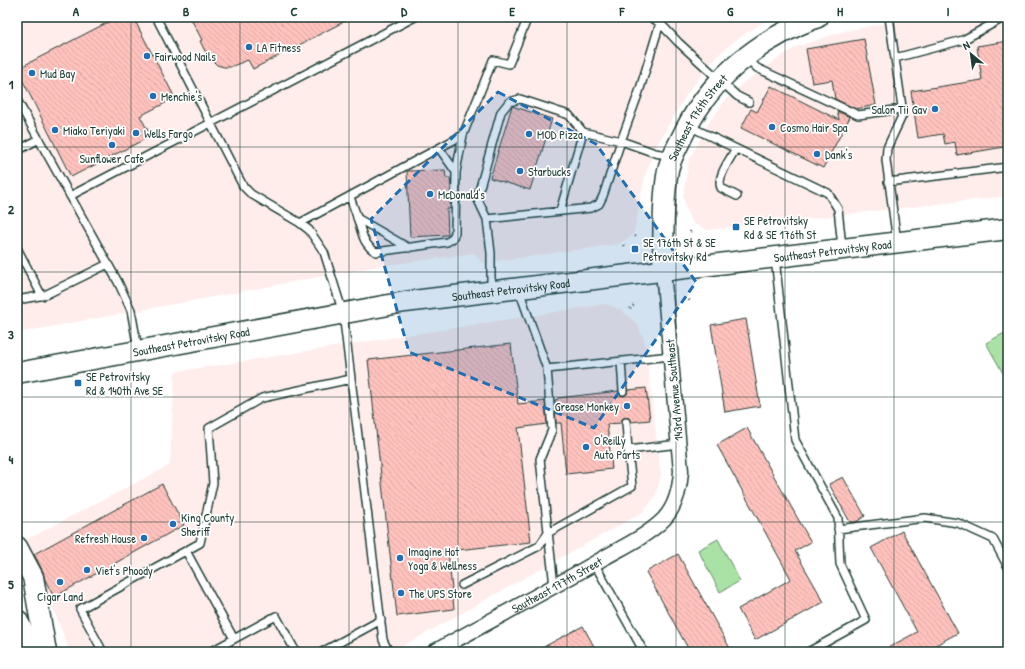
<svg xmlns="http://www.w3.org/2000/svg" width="1025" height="669" font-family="'Patrick Hand',sans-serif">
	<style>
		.built { fill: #ffedeb }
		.garden { fill: #aae1a4; stroke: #648f6c }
		.building { fill: url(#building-back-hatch); stroke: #1f3d34 }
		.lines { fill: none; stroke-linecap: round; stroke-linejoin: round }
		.lane-casing { stroke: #1f3d34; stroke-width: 10 }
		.street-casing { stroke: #1f3d34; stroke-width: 17 }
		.secondary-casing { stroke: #1f3d34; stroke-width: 23 }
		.path { stroke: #1f3d34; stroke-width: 2.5; stroke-dasharray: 1 3; stroke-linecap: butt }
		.lane { stroke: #fff; stroke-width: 7 }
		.street { stroke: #fff; stroke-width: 14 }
		.secondary { stroke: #fff; stroke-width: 20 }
		.marked { fill: #1f6fb2; fill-opacity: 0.2; stroke: #1f6fb2; stroke-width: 3; stroke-dasharray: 8 5; stroke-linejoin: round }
		.grid { fill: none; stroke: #1f3d34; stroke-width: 1; stroke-opacity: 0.55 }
		.poi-dot { fill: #1f6fb2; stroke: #fff; stroke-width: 1.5 }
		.labels { text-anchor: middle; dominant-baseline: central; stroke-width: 3.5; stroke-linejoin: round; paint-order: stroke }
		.poi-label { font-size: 12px; fill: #1f3d34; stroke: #fff; text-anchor: start }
		.street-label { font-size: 12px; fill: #1f3d34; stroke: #fff }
		.neatline { fill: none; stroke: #1f3d34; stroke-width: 1.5 }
		.grid-label { font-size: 13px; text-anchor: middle; font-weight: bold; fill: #1f3d34 }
	</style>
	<defs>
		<pattern id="building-back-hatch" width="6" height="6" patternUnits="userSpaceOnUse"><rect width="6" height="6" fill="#ffc2bd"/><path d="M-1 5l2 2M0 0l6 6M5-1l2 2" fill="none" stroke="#daa8a3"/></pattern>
	</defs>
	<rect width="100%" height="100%" fill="#fff"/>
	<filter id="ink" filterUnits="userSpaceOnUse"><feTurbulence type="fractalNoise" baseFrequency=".025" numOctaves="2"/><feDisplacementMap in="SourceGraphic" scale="8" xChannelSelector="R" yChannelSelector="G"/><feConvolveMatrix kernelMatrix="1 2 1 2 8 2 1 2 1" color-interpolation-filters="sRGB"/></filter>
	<g filter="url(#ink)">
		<!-- built -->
		<path class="built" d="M17,17H771L737,39L717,56L688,92L658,143L646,172L633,235L618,244L482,263L474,253L374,267L17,333Z
			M919,17H1008V196L708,230L694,224L688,215L683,197L689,160L710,121L724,102L743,83L772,62L798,46L844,31Z
			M606,304L621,310L637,324L645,342L661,476L655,497L643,512L392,652H70L40,574L24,541L170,465L175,372Z"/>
		<!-- garden -->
		<path class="garden" d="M1008,331V382L986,343Z
			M718,539L740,581L720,592L698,550Z"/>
		<!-- building -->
		<path class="building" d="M118,17H133L175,98L140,116L151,136L71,177L17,69Z
			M190,17H353L253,69L248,60L230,67H224L217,65L207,55L200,41L202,40Z
			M864,39L876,105L856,109L835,99L832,80L812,83L806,49Z
			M1008,41V139L1003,140L1004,147L957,155L955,142L945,144L943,134L918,138L911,91L982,80L977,46Z
			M771,86L839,120L837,111L850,117L823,168L741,128L751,109L757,112Z
			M512,106L552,119L530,190L490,178Z
			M445,170L446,178H450L451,187L450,209H447L448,235L410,237L407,171Z
			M746,319L760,406L725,412L711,325Z
			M511,344L518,404L545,401L547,424L518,428L531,542L448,551L454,609L397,616L368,360Z
			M646,388L650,420L631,422L629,418L625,417L622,419L621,423L607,424L612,469L566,474L561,423H556L555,400L558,399V398L618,391L620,395L624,396L627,394L628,390Z
			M747,428L811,542L795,551L824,602L755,640L738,609L791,579L717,445Z
			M843,477L865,516L856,522H850L829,484Z
			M162,484L184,525L54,597L45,580L43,572L34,554Z
			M902,531L958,633L923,652H880L917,632L871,548Z
			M678,554L732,652H690L646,572Z
			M583,626L597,652H534Z"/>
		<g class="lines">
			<!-- lane casing -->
			<g class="lane-casing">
				<path id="lane" d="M156,17L243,186L251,194L300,223L309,230L324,252L343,313L383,640L389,652
					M650,17L660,23L678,42L737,96L749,102
					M889,17L903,114L887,148L886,160L897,242
					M660,23L639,92L621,141L655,153L672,156
					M747,58L757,68L858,115L902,109
					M895,58L963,40L1005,17
					M17,100L118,282L131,310L138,349
					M689,126L828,193L838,209L842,247
					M439,148L456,172
					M735,150C730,159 716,178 721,188L737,196
					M17,151L39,139
					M888,182L1008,167
					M70,196L415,17
					M350,196C352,204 355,210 357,217C362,231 362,244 376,252L447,242L452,239L455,233L456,172L463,135
					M357,218L409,248
					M487,219L477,198L501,112L509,102L520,99L569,115L583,132
					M300,223L463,135L493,60L509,64L528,17
					M17,248L42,296
					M775,258L795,440L838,518L840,564L866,620L808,652
					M491,290V253L487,219L591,208L599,204L603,196L621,141L583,132L560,211
					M519,290L547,369L552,430L540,459L554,586
					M17,300L45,295L108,264
					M621,361L623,391
					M547,369L671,356
					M626,422L628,450
					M838,529L925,518L958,523L993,539L1008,567
					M186,551L234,639
					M594,563L644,652
					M462,585L539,546L548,533L632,486L628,450L679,444
					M103,652L80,609L200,543L213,483L209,428L262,398L351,379
					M210,652L276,616L296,652
					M322,652L381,620"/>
			</g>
			<!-- street casing -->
			<g class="street-casing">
				<g id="street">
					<path id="s1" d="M434,652C490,621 547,591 602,559C623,547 647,536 664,519C676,506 680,489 681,471L663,271"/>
				</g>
			</g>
			<!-- secondary casing -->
			<g class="secondary-casing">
				<g id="secondary">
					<path id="s2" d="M663,271C664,238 662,203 668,170C670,160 676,149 681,139C708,80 757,40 818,17"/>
					<path id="s3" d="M17,373L405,302L1008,229"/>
					<path d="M17,547L33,577L46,652"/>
					<path d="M17,620L34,652"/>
				</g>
			</g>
			<!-- path -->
			<path class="path" d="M690,232L692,229
				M635,236L638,238
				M624,245L626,248
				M686,297L690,301
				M630,309L634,305"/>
			<!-- lane -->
			<use href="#lane" class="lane"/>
			<!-- street -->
			<use href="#street" class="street"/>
			<!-- secondary -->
			<use href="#secondary" class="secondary"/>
		</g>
	</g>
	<!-- marked area -->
	<path class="marked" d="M498,92L596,144L696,282L594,428L409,352L371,219Z"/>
	<!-- grid -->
	<path class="grid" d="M131,17V652M240,17V652M349,17V652M458,17V652M567,17V652M676,17V652M785,17V652M894,17V652M17,147H1008M17,272H1008M17,397H1008M17,522H1008"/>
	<!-- markers -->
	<g class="poi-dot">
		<circle cx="249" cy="47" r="4"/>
		<circle cx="147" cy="56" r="4"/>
		<circle cx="32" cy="73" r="4"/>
		<circle cx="153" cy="96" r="4"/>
		<circle cx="935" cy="109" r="4"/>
		<circle cx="772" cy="127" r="4"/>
		<circle cx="55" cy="130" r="4"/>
		<circle cx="136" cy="133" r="4"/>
		<circle cx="529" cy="134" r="4"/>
		<circle cx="112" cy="145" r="4"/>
		<circle cx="817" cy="154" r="4"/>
		<circle cx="520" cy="171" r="4"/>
		<circle cx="430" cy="194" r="4"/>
		<rect x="732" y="223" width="8" height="8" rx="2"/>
		<rect x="631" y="245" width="8" height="8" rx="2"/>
		<rect x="74" y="379" width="8" height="8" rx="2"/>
		<circle cx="627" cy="406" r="4"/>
		<circle cx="586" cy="447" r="4"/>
		<circle cx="173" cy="524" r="4"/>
		<circle cx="144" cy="538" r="4"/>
		<circle cx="400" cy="558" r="4"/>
		<circle cx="87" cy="570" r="4"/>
		<circle cx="60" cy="582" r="4"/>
		<circle cx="401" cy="593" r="4"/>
	</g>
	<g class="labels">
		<!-- poi labels -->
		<g class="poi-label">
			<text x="257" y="47">LA Fitness</text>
			<text x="155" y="56">Fairwood Nails</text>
			<text x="40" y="73">Mud Bay</text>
			<text x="161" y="96">Menchie's</text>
			<text x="927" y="109" text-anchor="end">Salon Tii Gav</text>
			<text x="780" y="127">Cosmo Hair Spa</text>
			<text x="63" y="130">Miako Teriyaki</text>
			<text x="144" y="133">Wells Fargo</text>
			<text x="537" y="134">MOD Pizza</text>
			<text x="825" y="154">Dank's</text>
			<text x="112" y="158" text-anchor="middle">Sunflower Cafe</text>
			<text x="528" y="171">Starbucks</text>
			<text x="438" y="194">McDonald's</text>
			<text x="744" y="220">SE Petrovitsky<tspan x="744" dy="14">Rd &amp; SE 176th St</tspan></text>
			<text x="643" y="242">SE 176th St &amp; SE<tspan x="643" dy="14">Petrovitsky Rd</tspan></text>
			<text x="86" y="376">SE Petrovitsky<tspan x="86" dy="14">Rd &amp; 140th Ave SE</tspan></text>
			<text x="619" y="406" text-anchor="end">Grease Monkey</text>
			<text x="594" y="440">O'Reilly<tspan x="594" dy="14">Auto Parts</tspan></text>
			<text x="181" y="517">King County<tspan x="181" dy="14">Sheriff</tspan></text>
			<text x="136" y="538" text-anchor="end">Refresh House</text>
			<text x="408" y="551">Imagine Hot<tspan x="408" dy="14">Yoga &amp; Wellness</tspan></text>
			<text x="95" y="570">Viet's Phoody</text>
			<text x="409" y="593">The UPS Store</text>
			<text x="60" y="596" text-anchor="middle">Cigar Land</text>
		</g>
		<!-- street labels -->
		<g class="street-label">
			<text stroke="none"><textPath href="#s2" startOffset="162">Southeast 176th Street</textPath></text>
			<text stroke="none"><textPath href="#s3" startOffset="825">Southeast Petrovitsky Road</textPath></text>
			<text stroke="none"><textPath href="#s3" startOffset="501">Southeast Petrovitsky Road</textPath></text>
			<text stroke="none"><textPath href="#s3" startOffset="177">Southeast Petrovitsky Road</textPath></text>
			<text transform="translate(674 390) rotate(-95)">143rd Avenue Southeast</text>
			<text stroke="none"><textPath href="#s1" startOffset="140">Southeast 177th Street</textPath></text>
		</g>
	</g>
	<!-- margin -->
	<rect width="1025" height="669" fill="none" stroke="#fff" stroke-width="44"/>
	<!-- north arrow -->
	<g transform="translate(971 54) rotate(331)" stroke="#ffffff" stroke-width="3" paint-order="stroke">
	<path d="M0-3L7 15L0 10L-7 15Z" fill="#1f3d34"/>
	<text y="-6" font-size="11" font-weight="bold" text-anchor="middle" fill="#1f3d34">N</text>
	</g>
	<rect x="22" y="22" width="981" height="625" class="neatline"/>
	<g class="grid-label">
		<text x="76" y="16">A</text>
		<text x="186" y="16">B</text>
		<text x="294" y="16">C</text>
		<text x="404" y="16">D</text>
		<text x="512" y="16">E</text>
		<text x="622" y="16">F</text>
		<text x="730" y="16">G</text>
		<text x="840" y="16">H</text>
		<text x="948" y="16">I</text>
		<text x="11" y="89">1</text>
		<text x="11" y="214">2</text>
		<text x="11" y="339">3</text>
		<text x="11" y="464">4</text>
		<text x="11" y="589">5</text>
	</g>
</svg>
